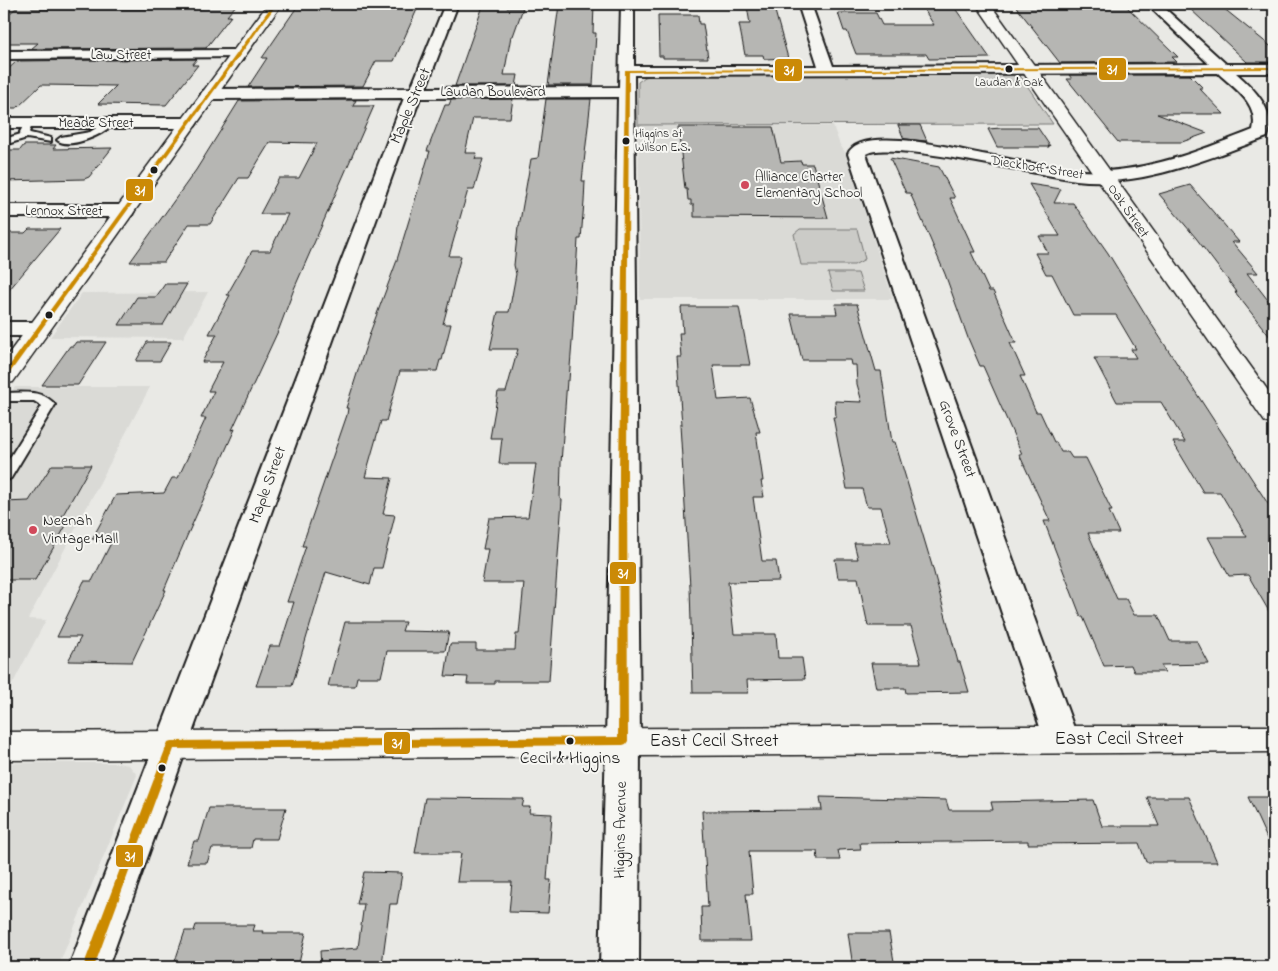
<svg xmlns="http://www.w3.org/2000/svg" width="1278" height="971" font-family="'Indie Flower',sans-serif">
	<style>
		.built { fill: #dadad6 }
		.green { fill: #cbcbc7; stroke: #747472 }
		.building { fill: #b6b6b3; stroke: #1c1c1c }
		.lines { fill: none; stroke-linecap: round; stroke-linejoin: round }
		.service-casing { stroke: #1c1c1c; stroke-width: 4 }
		.minor-casing { stroke: #1c1c1c; stroke-width: 4 }
		.tertiary-casing { stroke: #1c1c1c; stroke-width: 3 }
		.secondary-casing { stroke: #1c1c1c; stroke-width: 3 }
		.service { fill: #f6f6f2; fill-rule: evenodd }
		.minor { fill: #f6f6f2; fill-rule: evenodd }
		.tertiary { fill: #f6f6f2; fill-rule: evenodd }
		.secondary { fill: #f6f6f2; fill-rule: evenodd }
		.bus-1-casing { stroke: #f6f6f2; stroke-width: 3 }
		.bus-1 { fill: #cb8a06; fill-rule: evenodd }
		.bus-dot { fill: #1c1c1c; stroke: #f6f6f2; stroke-width: 2 }
		.poi-dot { fill: #d1495b; stroke: #f6f6f2; stroke-width: 2 }
		.labels { text-anchor: middle; dominant-baseline: central; stroke-width: 4; stroke-linejoin: round; paint-order: stroke }
		.far-bus-label { font-size: 12px; fill: #1c1c1c; stroke: #f6f6f2 }
		.far-street-label { font-size: 14px; fill: #1c1c1c; stroke: #f6f6f2 }
		.far-poi-label { font-size: 14px; fill: #1c1c1c; stroke: #f6f6f2; text-anchor: start }
		.street-label { font-size: 16px; fill: #1c1c1c; stroke: #f6f6f2 }
		.poi-label { font-size: 16px; fill: #1c1c1c; stroke: #f6f6f2; text-anchor: start }
		.near-bus-label { font-size: 18px; fill: #1c1c1c; stroke: #f6f6f2 }
		.near-street-label { font-size: 19px; fill: #1c1c1c; stroke: #f6f6f2 }
		.line-badge { stroke: #f6f6f2; stroke-width: 2 }
		.badge-label { font-size: 14px; text-anchor: middle; font-weight: bold; fill: #fff }
	</style>
	<rect width="100%" height="100%" fill="#e9e9e5"/>
	<filter id="ink" filterUnits="userSpaceOnUse"><feTurbulence type="fractalNoise" baseFrequency=".02" numOctaves="2"/><feDisplacementMap in="SourceGraphic" scale="10" xChannelSelector="R" yChannelSelector="G"/><feConvolveMatrix kernelMatrix="1 2 1 2 8 2 1 2 1" color-interpolation-filters="sRGB"/></filter>
	<g filter="url(#ink)">
		<!-- built -->
		<path class="built" d="M638,125L833,126L840,145L845,152L893,299H640Z
			M208,292L183,338L50,337L82,293Z
			M15,387H150L28,619L46,620L4,700V404Z
			M4,763H117L129,765L137,775L58,967H4Z"/>
		<!-- green -->
		<path class="green" d="M1017,73L1022,78L1053,124L638,125V82L645,77L653,75Z
			M800,229H857L865,259L854,265H801L794,234Z
			M828,273H858L864,291H833Z"/>
		<!-- building -->
		<path class="building" d="M207,4H237L227,16H231L206,48L31,49L38,43H4V18L15,9H177L204,8Z
			M299,4H394L419,5L394,61H376L363,86L248,87L267,58H262Z
			M594,4L593,33H596L593,85H548L559,5Z
			M753,4H773L788,58L764,59L763,55H745L739,24H750L747,6H753Z
			M924,4H952L990,58L929,59L926,54H856L847,31H844L838,13H876L882,25H934L923,8H926Z
			M1014,4H1124L1178,57H1172L1177,62L1060,63Z
			M483,6H507V8H523L513,36H511L504,75H518L516,86H455Z
			M1188,7H1222L1274,49V62H1247Z
			M658,15H698L699,24H703L708,58H663V56H659Z
			M197,59L192,65H198L166,105L98,104L116,86L41,85L17,108H4V73L17,61Z
			M1069,75H1190L1203,88H1199L1224,114H1157L1207,133L1182,142H1118L1067,79H1072Z
			M513,99L510,118H473L465,153H477L475,159H483L474,190H468L449,256H461L443,324H451L442,360H440L437,371H400L386,421H381L365,477L392,478L383,514L395,515L382,568H374L370,585L326,572L292,686H256L270,646H280L294,602H287L306,546H302L347,415L348,408H346L371,330L396,263L430,151H427L445,105H449L451,100Z
			M546,99H591L582,181H585L584,202L581,239H578L572,342L569,380H567L561,463L560,499L562,500L549,681H495V684H467L468,677L445,676L450,644H476V650H515L516,634H519L524,583H482L488,549H483L489,518L528,517L536,464H499L502,438H490L498,392H506L518,349H490L498,312H509L516,274L514,265L518,227H519L531,159L538,158Z
			M356,100L353,106H374L294,289L279,329L232,430L235,429L187,536L164,590H166L132,662L68,661L81,637H57L84,581H92L113,539H92L116,495L164,493L172,478H178L206,418H201L214,391H208L223,362H202L217,334H209L230,295H227L252,251H270L288,214H260L279,178H299L317,143L270,142L248,178H239L210,224H189L164,262H130L196,170L239,101Z
			M898,125H920L927,141L904,139Z
			M678,127H773L781,162L801,161L802,164H813L828,218L694,217V205H691V200H688L687,189H685Z
			M1001,128H1038L1050,146H1048L1049,147H997L988,129Z
			M24,145H56L53,149L112,148L89,177L84,179L4,181V150H20Z
			M890,158L939,167L955,198H950L975,252H971L989,291H993L1016,343H1010L1025,376H1020L1036,412H1040L1054,442H1056L1061,452H1068L1072,458H1086L1112,511H1109L1119,533H1088L1117,599H1126L1134,615H1158L1170,641H1197L1209,664L1161,665L1165,672H1134L1131,665L1104,666L1083,617H1081L1044,521H1050L1019,454H1022L983,366H980L968,338L945,274L922,220L910,193H906Z
			M1029,184L1061,189L1054,203H1073L1108,253L1152,325L1274,513V620L1248,575L1229,576L1208,537H1247L1220,492H1203L1173,442H1185L1161,402H1117L1094,358H1136L1131,349H1136L1116,315H1073L1052,274H1046L1035,253H1048L1039,236H1060Z
			M1190,185L1239,242H1232L1258,273H1247L1274,308V342L1235,292H1237L1196,238L1159,194Z
			M29,229H60L4,296V233H25Z
			M165,284H187L163,325H119L137,297H156Z
			M835,304H857L876,371H881L892,442H895L908,485L933,569L958,662H960L969,692L906,693L905,688H876L871,663H921L911,626H868L858,578H838L835,559H858L854,543H891L881,507H867L862,489H847L833,417H836L835,401L862,402L857,384L856,365H851L850,360H802L791,314H837Z
			M681,307H739L750,365H713L718,400L750,398L760,432H756L763,481H761L764,497H753L762,561H776L779,581L728,582L734,634H776L778,658H802L805,679L747,680L748,693H693L690,587L680,425H682L677,357H681L679,333H683Z
			M76,342H106L78,385H42L70,346H73Z
			M147,342H171L160,361H136Z
			M52,465H91L59,522H68L35,580H4V502L29,501Z
			M345,622H405L402,631L449,632L445,651H387L381,677H357L355,686H328Z
			M820,797L946,800L949,810H993L991,802L1093,800L1102,826H1159L1147,797H1189L1217,862H1146L1139,843L1028,844V841L860,843L861,849L838,850L840,860H818L817,851H749L753,894H746L751,941H702L701,907H708L702,811L822,810Z
			M1248,797H1274V854Z
			M425,798L524,799L522,807H530L529,813L552,814L547,880H551L548,913L509,912L512,882H457L461,853H415Z
			M209,808H286L277,839H253L251,848H212L207,863H187L194,841H199Z
			M364,872L402,873L397,904H390L382,964L321,967L320,951L358,948L364,904H357Z
			M196,925H255L253,931H263L262,933H306L298,967L225,966V967H173L185,931H194Z
			M848,933H889L895,967H853Z"/>
		<g class="lines">
			<!-- service casing -->
			<g class="service-casing">
				<path id="service" d="M29,120L33,123L29,132L30,133L51,138V142L27,138L4,145V139L21,134L20,132L26,121Z
					M109,120L113,123L112,125C102,135 69,150 57,140L61,137L90,132Z
					M4,393C22,393 43,389 55,405L11,478L4,482V467L42,406L34,401H4Z"/>
			</g>
			<!-- minor casing -->
			<g class="minor-casing">
				<path id="minor" d="M445,4H458L426,88L619,87L621,4H634V66H818L798,4H811L833,66L1209,64L1147,4H1160L1226,64H1274V73H1236C1252,87 1278,111 1267,137C1207,159 1141,188 1076,180C1040,176 887,139 866,154L1078,739L1073,748L1061,752L1049,748L1044,739L848,154C860,124 957,149 982,154C1020,160 1069,174 1107,171C1157,168 1207,148 1253,130C1259,103 1235,89 1218,73L634,75L640,741L639,967H600L606,741L618,97L420,98L108,967H69L404,98L209,99L203,97L201,94L203,91L209,89L411,88Z
					M238,50L243,51L245,54L243,57L4,59V51Z
					M4,118H189L195,120L197,123L195,126L189,128H4Z
					M4,205H125L132,207L134,211L132,215L125,217H4Z
					M4,322H38L46,324L49,329L46,334L38,336H4Z"/>
			</g>
			<!-- tertiary casing -->
			<g class="tertiary-casing">
				<path id="tertiary" d="M976,4H990L1274,399V425L1265,422Z"/>
			</g>
			<!-- secondary casing -->
			<g class="secondary-casing">
				<path id="secondary" d="M268,4H282L13,382L4,384V360Z
					M1029,726H1274V752L4,760V732Z"/>
			</g>
			<!-- service -->
			<use href="#service" class="service"/>
			<!-- minor -->
			<use href="#minor" class="minor"/>
			<!-- tertiary -->
			<use href="#tertiary" class="tertiary"/>
			<!-- secondary -->
			<use href="#secondary" class="secondary"/>
			<!-- bus-1 casing -->
			<g class="bus-1-casing">
				<path id="bus-1" d="M273,4H277L6,378L4,379V373Z
					M1274,67V69L629,72L627,469L628,741L626,744L623,745L174,749L94,967H83L168,742L171,741L618,737L619,469L625,70Z"/>
			</g>
			<!-- bus-1 -->
			<use href="#bus-1" class="bus-1"/>
		</g>
	</g>
	<!-- markers -->
	<g class="bus-dot">
		<circle cx="1009" cy="69" r="4.5"/>
		<circle cx="626" cy="141" r="4.5"/>
		<circle cx="154" cy="170" r="4.5"/>
		<circle cx="49" cy="315" r="4.5"/>
		<circle cx="570" cy="741" r="4.5"/>
		<circle cx="162" cy="768" r="4.5"/>
	</g>
	<g class="poi-dot">
		<circle cx="745" cy="185" r="5"/>
		<circle cx="33" cy="530" r="5"/>
	</g>
	<g class="labels">
		<!-- far-bus labels -->
		<g class="far-bus-label">
			<text x="1009" y="83">Laudan &amp; Oak</text>
			<text x="635" y="134" text-anchor="start">Higgins at<tspan x="635" dy="14">Wilson E.S.</tspan></text>
		</g>
		<!-- far-street labels -->
		<g class="far-street-label">
			<text x="121" y="55">Law Street</text>
			<text x="493" y="92">Laudan Boulevard</text>
			<text x="96" y="123">Meade Street</text>
			<text transform="translate(1037 168) rotate(9)">Dieckhoff Street</text>
			<text x="64" y="211">Lennox Street</text>
			<text transform="translate(1128 211) rotate(55)">Oak Street</text>
		</g>
		<!-- far-poi labels -->
		<g class="far-poi-label">
			<text x="755" y="177">Alliance Charter<tspan x="755" dy="16">Elementary School</tspan></text>
		</g>
		<!-- street labels -->
		<g class="street-label">
			<text transform="translate(411 106) rotate(-67)">Maple Street</text>
			<text transform="translate(957 439) rotate(70)">Grove Street</text>
			<text transform="translate(268 485) rotate(-70)">Maple Street</text>
			<text transform="translate(621 830) rotate(-89)">Higgins Avenue</text>
		</g>
		<!-- poi labels -->
		<g class="poi-label">
			<text x="43" y="521">Neenah<tspan x="43" dy="18">Vintage Mall</tspan></text>
		</g>
		<!-- near-bus labels -->
		<g class="near-bus-label">
			<text x="570" y="759">Cecil &amp; Higgins</text>
		</g>
		<!-- near-street labels -->
		<g class="near-street-label">
			<text x="1119" y="739">East Cecil Street</text>
			<text x="714" y="741">East Cecil Street</text>
		</g>
	</g>
	<g class="line-badge">
		<rect x="1098" y="57" width="29" height="24" rx="5" fill="#cb8a06"/>
		<rect x="774" y="58" width="29" height="24" rx="5" fill="#cb8a06"/>
		<rect x="125" y="178" width="29" height="24" rx="5" fill="#cb8a06"/>
		<rect x="609" y="561" width="28" height="24" rx="5" fill="#cb8a06"/>
		<rect x="383" y="731" width="28" height="24" rx="5" fill="#cb8a06"/>
		<rect x="115" y="844" width="29" height="24" rx="5" fill="#cb8a06"/>
	</g>
	<g class="badge-label">
		<text x="1112" y="74">31</text>
		<text x="789" y="75">31</text>
		<text x="140" y="195">31</text>
		<text x="623" y="578">31</text>
		<text x="397" y="748">31</text>
		<text x="130" y="861">31</text>
	</g>
	<!-- margin -->
	<rect width="1278" height="971" fill="none" stroke="#f6f6f2" stroke-width="20"/>
	<rect x="10" y="10" width="1258" height="951" fill="none" stroke="#1c1c1c" stroke-width="2" filter="url(#ink)"/>
</svg>
